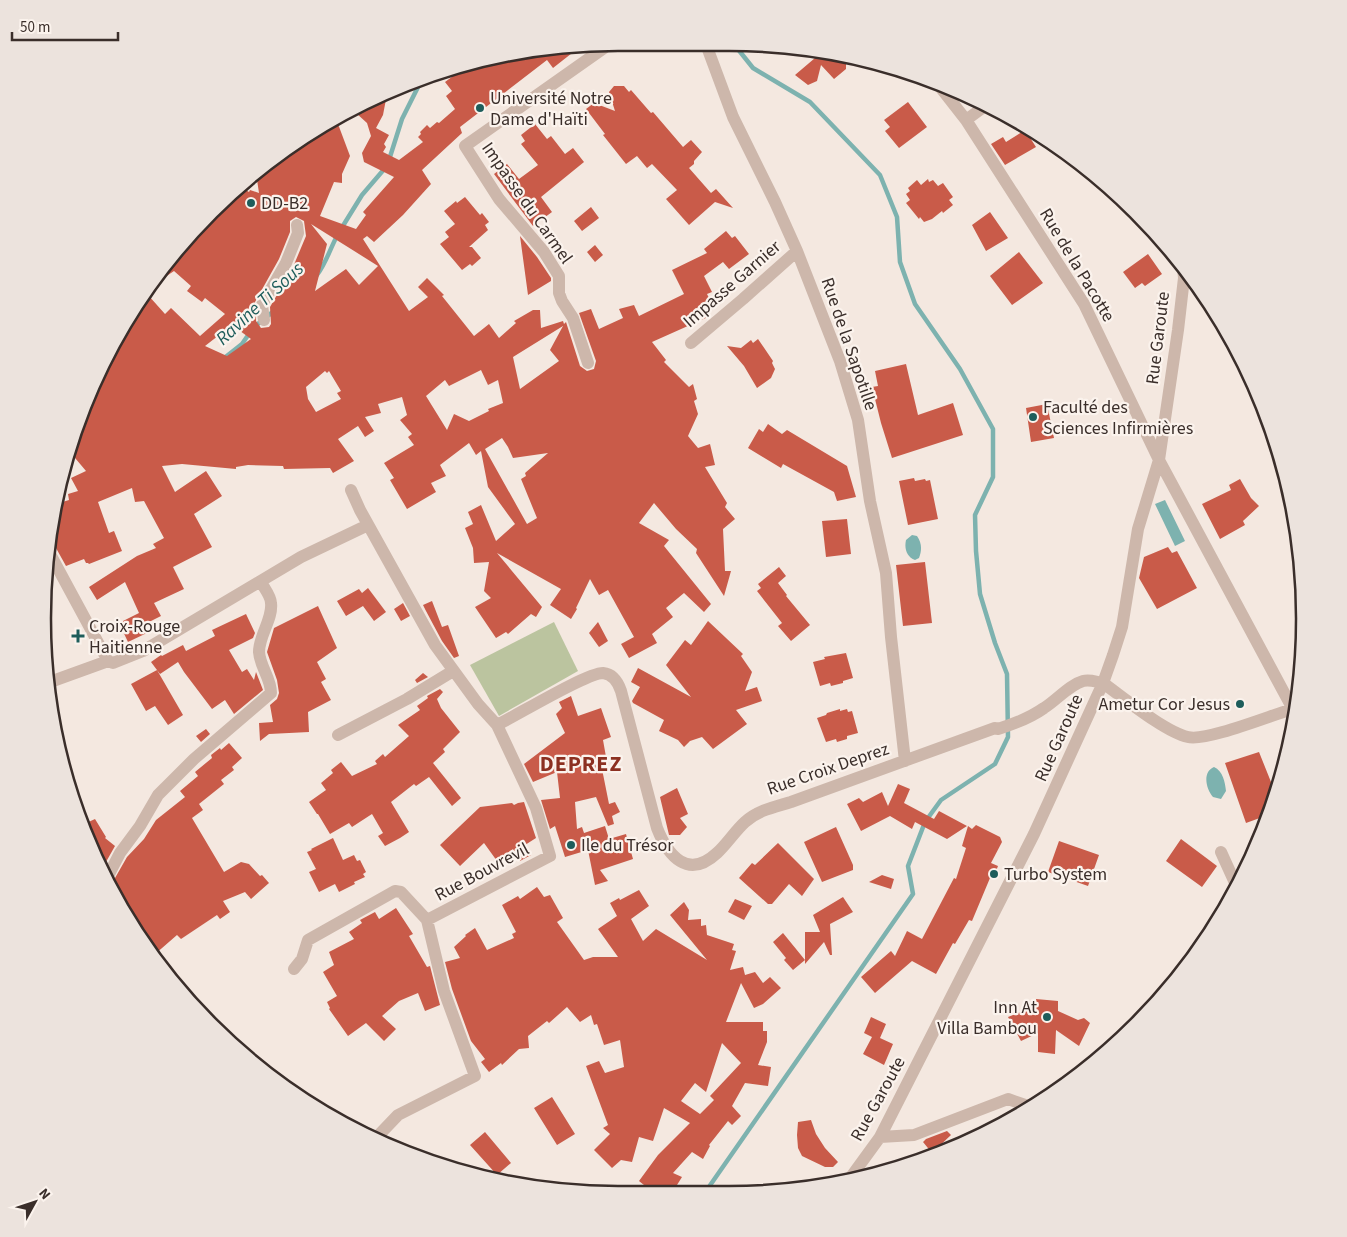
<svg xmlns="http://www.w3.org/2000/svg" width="1347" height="1237" font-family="'Source Sans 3',sans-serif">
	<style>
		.green { fill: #bbc49f }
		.water { fill: #7db2af }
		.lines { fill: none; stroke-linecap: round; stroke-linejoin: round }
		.stream { stroke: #7db2af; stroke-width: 4.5 }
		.building { fill: #c95b49; fill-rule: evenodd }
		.street { stroke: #cdb7ab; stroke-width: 12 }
		.poi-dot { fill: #1e5d5b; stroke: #fbf3ed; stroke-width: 2 }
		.labels { text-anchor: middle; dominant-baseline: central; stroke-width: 4.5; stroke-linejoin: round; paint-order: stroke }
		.poi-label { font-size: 18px; fill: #3a2e2a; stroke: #fbf3ed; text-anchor: start }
		.street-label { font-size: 18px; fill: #3a2e2a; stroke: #fbf3ed }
		.water-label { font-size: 19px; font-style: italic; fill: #1e5d5b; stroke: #fbf3ed }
		.district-label { font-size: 22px; font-weight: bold; letter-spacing: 1px; fill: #8c3021; stroke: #fbf3ed }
		.rim { fill: none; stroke: #3a2e2a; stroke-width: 2.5 }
	</style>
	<rect width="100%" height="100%" fill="#f4e8e0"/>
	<!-- green -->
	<path class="green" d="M554,622L578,671L499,716L470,665Z"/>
	<!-- water -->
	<path class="water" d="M1165,500L1185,541L1175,546L1155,504Z
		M912,535L917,536C922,543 922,550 919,558L915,560C907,557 904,549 906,540Z
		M1214,767C1223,771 1225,782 1226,791L1221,799L1213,797C1206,789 1202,772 1214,767Z"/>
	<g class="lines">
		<!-- stream -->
		<path class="stream" d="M389,160L402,119L420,83
			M341,229L362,195L386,167
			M317,275C326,263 330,249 337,236
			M223,359L242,344L253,328L275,310
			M704,1194L913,894L908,866L925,822L941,800L995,764L1008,737L1007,674L995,643L980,594L976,551L975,515L993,477V429L960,369L915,304L900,262L897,217L880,175L810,102L753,68L737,48"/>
	</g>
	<!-- building -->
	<path class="building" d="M581,46L553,68L547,60L460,127L462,133L422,170L431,184L403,215L374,242L367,236L363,239L409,311L428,297L418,287L427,278L444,295L442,296L474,336L489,324L499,338L516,323L514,321L533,310H540L541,328L563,321L564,324L566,322L580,366L587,371L594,369L596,361L579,313L591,309L599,329L623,318L619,309L634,305L639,316L684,294L672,270L707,253L704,249L726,231L732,238L735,236L749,254L729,269L723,262L704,276L712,292L707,294L711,302L702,306L708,317L652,342L666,360L664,362L689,387L693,384L697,399L694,401L698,414L688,436L698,448L710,444L715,465L705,467L727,503L725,507L735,519L723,529L725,571H731L724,596L696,553L697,549L676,529L654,503L639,523L669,540L664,546L711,604L704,612L684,593L666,608L673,617L652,634L657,643L629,658L621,644L634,637L608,590L599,595L590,579L576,608L577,609L571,619L550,605L561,589L497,553L542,607L536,617L531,614L508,634L506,632L496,638L475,607L491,598L484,591L489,562L474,563L473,548L465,528L473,524L468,512L481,505L496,541L515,524L488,487L481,451L476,455L469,443L440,465L446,476L431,483L436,492L407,509L390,480L394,478L384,463L414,445L408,437L412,434L400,420L407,415L402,397L378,404L381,413L365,417L374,431L365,437L358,426L338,439L354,461L333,473L330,468L284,469L283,466L248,465L236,467V469L182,464L162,466L175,492L206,471L222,496L194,514L212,547L173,567L184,589L154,603L161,616L145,624L149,632L128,642L119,623L139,613L125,582L97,600L89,587L137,556L156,548L153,544L164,538L144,501L135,502L132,488L98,502L109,533L114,531L122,551L89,564L88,563H86L84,559L66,566L56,548L50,544L54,518L60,515L56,504L69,500L68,494L78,491L71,478L86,471L70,452V449L102,363L148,295L165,314L171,308L200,336L225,314L205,298L202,302L187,291L191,286L174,271L156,283L184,241L206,222H204L241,187L249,192L250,190L259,193L256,173L268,162L334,120L335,124H338L350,156L342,174V183L334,182L320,216L356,229L366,215L363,212L394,177L364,162L362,153L371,136L367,123L356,113V107L364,102L387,94L383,115L376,128L389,135L384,144L386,147L383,152L399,160L423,142L418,137L421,134L420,132L427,125L430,128L437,122L439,123L455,109L446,96L452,91L445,82L464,68L506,54ZM296,217L304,221L306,236L293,267L270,307L271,324L269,327L261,328L256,321L255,302L279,259L290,232V221ZM311,224L351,249L378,266L359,285L346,269L315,291L327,244ZM232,325L251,339L227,356L205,346ZM563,326L550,350L559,361L520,389L513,357ZM481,370L488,385L498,380L503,403L488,409L489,411L469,421L454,414L447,430L426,396L445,380L449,386ZM325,371L327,373L329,371L341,391L337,393L341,399L316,412L308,399L306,387ZM502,438L508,447L513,458L548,453L525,473L526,476L521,479L537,518L527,524L485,449Z
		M810,52L841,54L852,57L846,62V69L834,79L821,65L817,81L808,85L795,75L815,58Z
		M614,86H624L629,92L631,90L651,113L653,112L683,147L691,140L702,152L694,161V164L689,168L711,193L716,189L733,208L715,202L689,225L666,199L677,190L652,164L647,168L637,156L626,164L603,135L605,134L586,109L594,103L615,111L609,92Z
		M908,102L927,127L899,148L885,131L890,127L884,120Z
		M535,124L547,139L551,136L565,154L573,148L584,162L541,197L552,212L533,226L494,174L507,164L519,179L538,165L521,144L525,141L521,135Z
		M1025,130L1036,147L1005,165L991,144L1003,137L1006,142Z
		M928,179L929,182L933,180L938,186L943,183L953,197L949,200L953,205L943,213L942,211L932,219L924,222L920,217L919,219L906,203L910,200L906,194L910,191L908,188L917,180L921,185Z
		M465,197L480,215L482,213L489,222L485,225L488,230L469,247H472L481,258L472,266L470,264L462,270L440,244L449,237L445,232L455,224L444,211L456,201L457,203Z
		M591,207L599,218L582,231L574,221Z
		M990,212L1008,238L986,251L972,225Z
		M520,236L537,257L551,278V281L528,295Z
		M595,245L603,255L595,262L587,252Z
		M1019,252L1043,283L1012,305L990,276Z
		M1148,254L1162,274L1145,286L1142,283L1135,288L1123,272Z
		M758,339L773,361L772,363L775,369L771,378L757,388L744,366L727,346L741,348L751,340L753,343Z
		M906,364L918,415L953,403L963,435L892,458L881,423L872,387L878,386L875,371Z
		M1047,404L1054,438L1031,442L1026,408Z
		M768,424L782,434L787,430L847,466L856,497L837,501L834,492L783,464L781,468L748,448L759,429L763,432Z
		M914,478L915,481L925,479L926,481L930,480L938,519L908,525L899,481Z
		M1240,479L1251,498L1259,506L1243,521L1245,525L1220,539L1202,504L1231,490L1229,485Z
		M847,519L851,554L826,557L822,521Z
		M1168,547L1172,553L1177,551L1197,588L1157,609L1139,578L1144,557Z
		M925,562L932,623L903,626L896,565Z
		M779,567L786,576L778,583L787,595L786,596L810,625L791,641L778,626L782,623L757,591L761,588L758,584Z
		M368,588L386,612L374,621L363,606L346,616L337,601L359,589L362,593Z
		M432,601L442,627L448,625L459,656L454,658L442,641L426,611L423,605Z
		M403,603L410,616L401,621L394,609Z
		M318,606L337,648L317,662L326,679L321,682L331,700L308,712L309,732L269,734L260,741L259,723L273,722L270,705L277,699L279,693L277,680L267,652L274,628Z
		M246,614L255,633L253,638L229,650L242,672L247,669L254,680L256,672L263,690L234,714L225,700L212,709L184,672L178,662L160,674L151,662L161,655L162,656L183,645L186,651L215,636L212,630Z
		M708,621L743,654L741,656L752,672L745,691L757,687L762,701L736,710L747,724L713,749L702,737L690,741L684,747L678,740L659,731L664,720L633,703L632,701L640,687L631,682L638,668L691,697L666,665L685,640L691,645Z
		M598,622L608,641L599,647L589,633Z
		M846,653L853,678L843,681V683L831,686L830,683L820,686L813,662L825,659L824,657Z
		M157,670L183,715L168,725L155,706L146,711L131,684Z
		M423,673L428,677L417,683L415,680Z
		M440,689L443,692L437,699L441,708L460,732L443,749L445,752L433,763L461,798L452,806L429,777L416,786L414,784L391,802L409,832L400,838L385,846L378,836L383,833L372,814L352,827L349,823L330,834L318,814H317L309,802L326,790L321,783L333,773L331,770L341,762L352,776L377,764L375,761L383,754L385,757L409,736L398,725L420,710L417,706L428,698L427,696Z
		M571,696L578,716L601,708L611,737L603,740L608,768L602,769L609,804L615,802L620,812L612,816L614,824L608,826L596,797L575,802L577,829L582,827L584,833L605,826L609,839L626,834L633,859L600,870L608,881L595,885L588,850L565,857L555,826L550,829L541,800L560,798L557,772L533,782L524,764L565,733L556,714L562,708L559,702Z
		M840,709V711L847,709L848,712L852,711L858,733L847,736V739L837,742L836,739L826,742L817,718L826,715L827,713Z
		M206,729L210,734L201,742L196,736Z
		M229,743L242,758L232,767L234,770L221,780L224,784L199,804L203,810L192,818L224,872L241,862L249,864L260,876L262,875L269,883L251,899L245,892L223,901L230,912L220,919L217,915L181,939L177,935L154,955L140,939L142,936L136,931L111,885L127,857L144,839L156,820L185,797L180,791L198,776L195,772L212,758L211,755L220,748L221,750Z
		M1259,752L1275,792L1268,815L1246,823L1225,763Z
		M898,784L910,789L904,803L934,819L939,811L967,826L947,839L915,822L912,829L890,816L861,831L847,804L859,798L863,802L882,792L888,806Z
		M677,788L688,814L680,818L687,827L680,835H669L660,797Z
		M524,802L536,838L525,845L531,855L520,861L513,849L497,861L484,843L460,866L440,845L480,807L512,803L514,805L518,803Z
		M95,819L106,837L105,838L115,846L102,869L86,839L82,825Z
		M976,825L1000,837L1002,842L991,863L998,866L993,879L990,878L972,921L969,920L955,944L953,943L936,974L912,961L875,993L861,977L891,951L895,956L907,931L922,939L954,878L956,879L966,848L962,846L968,826L972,829Z
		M836,827L853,865V870L822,882L804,842Z
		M333,838L343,860L354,855L357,861L360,860L366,872L363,874L365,877L354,882L355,884L339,892L335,884L319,892L309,872L316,869L307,852L312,850L311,849Z
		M1181,839L1217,866L1202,887L1166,861Z
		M1059,841L1099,855L1088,886L1048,872Z
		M778,843L814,879L802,896L789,884L772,904H768L739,878L752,863L755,865Z
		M882,875L894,879L891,889L869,882Z
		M537,887L544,897L550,895L563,918L557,922L584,960L593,957H618L598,929L617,916L610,903L619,898L620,900L639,890L649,906L631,919L643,941L656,929L707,960L670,915L684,902L689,910L688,920L701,919V926L706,925L707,935L734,944L732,950L736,951L730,970L743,967L745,975L755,972L763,983L770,977L781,988L763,1004L754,1008L741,983L726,1022H763V1031H767V1042L758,1065L771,1067L768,1086L745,1083L732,1106L741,1116L732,1125L728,1121L709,1145L710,1146L703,1159L692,1152L673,1173L682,1177L672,1193H654L639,1181L658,1155L690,1123L664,1108L653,1141L639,1137L632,1162L621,1160L612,1168L594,1150L610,1134L603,1128L608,1125L586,1066L599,1061L605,1073L624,1067L620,1040L604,1045L597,1024L594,1025L591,1015L580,1022L567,1007L549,1023L547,1021L528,1036L529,1048L519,1049L502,1065L501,1063L489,1072L481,1062L485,1059L471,1041L452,989L445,962L460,958L454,947L466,936L465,935L475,928L487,950L514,938L512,934L516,932L502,905L518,896L520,899ZM722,1043L741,1063L710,1096L714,1100L700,1114L681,1101L695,1083L706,1092Z
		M843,897L853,912L830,924L832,955H830L824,942L805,964V932H820L813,915Z
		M735,899L752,906L744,920L728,912Z
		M396,908L413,934L409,936L427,967L430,966L440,1005L425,1011L418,993L399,1001L382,1016L396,1029L384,1041L366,1023L348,1036L329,1009L330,1008L327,1002L337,996L323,972L334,965L329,952L354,939L349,932L362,923L360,920L375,912L379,919Z
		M783,933L805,960L793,970L784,960L786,958L773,942Z
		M1036,999L1058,1001V1011L1078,1020L1084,1018L1090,1023L1079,1046L1056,1030L1055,1054L1038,1052V1033L1021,1041L1008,1017L1035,1006Z
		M871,1017L886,1024L880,1038L893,1044L884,1065L863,1054L872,1037L864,1033Z
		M552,1097L575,1134L557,1145L534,1108Z
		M811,1120L816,1134L825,1148L838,1162L833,1167H825L802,1156L798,1148L797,1135L798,1122Z
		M947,1131L951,1135L932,1153L923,1142L926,1139Z
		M485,1132L511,1163L497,1175L470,1145Z"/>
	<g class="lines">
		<!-- street -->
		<path class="street" d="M707,47L733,117L775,202L797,251L840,361L858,420L870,501L886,573L891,637L905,761
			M937,83L966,120L1084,304L1159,460L1295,713
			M966,120L985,106
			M264,320L262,305L286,263L298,233L297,225
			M691,343L743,299L797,251
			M588,363L573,318L562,301L559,293V276L544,252L499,199L465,146L611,43
			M49,552L108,661
			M50,682L108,661L113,663L143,651L301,557L368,525
			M497,725C516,716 586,673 603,673C613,674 618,682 621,691L657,828C668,856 688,880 717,853C727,844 735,831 745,822C758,810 775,807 791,802L995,728L998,729C1014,724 1030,718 1044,708C1057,700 1069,685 1083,681C1090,679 1096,682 1103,683C1124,698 1165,732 1188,737C1206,742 1274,714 1296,708
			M338,735L407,699L453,671
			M1221,852L1236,885
			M107,878L120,853L140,826L158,795L194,759L271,693C271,678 260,667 259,652C259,635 273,619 271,603C271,596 264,588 261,582
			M294,969L302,959L308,940L395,891L401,892L427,920L550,856L536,808L497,725L478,704L435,645L360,510L351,490
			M880,1137L914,1135L1008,1099L1031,1107
			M376,1138L398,1115L475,1076L444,991L427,920
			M848,1181L880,1137L1034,834L1103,683L1113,655L1122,627L1138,529L1159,460L1178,330L1184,278L1183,268"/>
	</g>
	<!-- markers -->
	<g class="poi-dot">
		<circle cx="480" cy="108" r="5"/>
		<circle cx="251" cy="203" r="5"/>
		<circle cx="1033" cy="417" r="5"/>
		<path d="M75.5 628.5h5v5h5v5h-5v5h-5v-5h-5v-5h5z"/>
		<circle cx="1240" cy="704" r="5"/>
		<circle cx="571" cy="845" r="5"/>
		<circle cx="994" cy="874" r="5"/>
		<circle cx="1047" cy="1017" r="5"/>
	</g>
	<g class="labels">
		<!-- poi labels -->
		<g class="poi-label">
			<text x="490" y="98">Université Notre<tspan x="490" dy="21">Dame d'Haïti</tspan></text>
			<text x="261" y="203">DD-B2</text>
			<text x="1043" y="407">Faculté des<tspan x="1043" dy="21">Sciences Infirmières</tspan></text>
			<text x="89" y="626">Croix-Rouge<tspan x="89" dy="21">Haitienne</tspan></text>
			<text x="1230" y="704" text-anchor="end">Ametur Cor Jesus</text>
			<text x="581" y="845">Ile du Trésor</text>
			<text x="1004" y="874">Turbo System</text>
			<text x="1037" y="1007" text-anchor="end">Inn At<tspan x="1037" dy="21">Villa Bambou</tspan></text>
		</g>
		<!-- street labels -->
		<g class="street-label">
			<text transform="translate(527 203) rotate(55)">Impasse du Carmel</text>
			<text transform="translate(1077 265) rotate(59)">Rue de la Pacotte</text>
			<text transform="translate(732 284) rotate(-41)">Impasse Garnier</text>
			<text transform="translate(1158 338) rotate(-83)">Rue Garoute</text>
			<text transform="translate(849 344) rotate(71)">Rue de la Sapotille</text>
			<text transform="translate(1059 738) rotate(-66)">Rue Garoute</text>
			<text transform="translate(828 769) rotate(-19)">Rue Croix Deprez</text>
			<text transform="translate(482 872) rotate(-28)">Rue Bouvrevil</text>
			<text transform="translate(878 1099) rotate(-61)">Rue Garoute</text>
		</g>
		<!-- water labels -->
		<g class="water-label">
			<text transform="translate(260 304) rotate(-43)">Ravine Ti Sous</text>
		</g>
		<!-- district labels -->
		<g class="district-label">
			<text x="581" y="764">DEPREZ</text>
		</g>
	</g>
	<!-- crop -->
	<path d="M0 0H1347V1237H0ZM618 51H729A567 567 0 0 1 1296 618V619A567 567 0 0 1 729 1186H618A567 567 0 0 1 51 619V618A567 567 0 0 1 618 51Z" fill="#ece3dd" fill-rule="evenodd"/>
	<path class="rim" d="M618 51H729A567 567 0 0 1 1296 618V619A567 567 0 0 1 729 1186H618A567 567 0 0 1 51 619V618A567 567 0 0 1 618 51Z"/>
	<!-- north arrow -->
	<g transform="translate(35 1202) rotate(50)" stroke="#fbf3ed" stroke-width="4" paint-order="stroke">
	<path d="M0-4L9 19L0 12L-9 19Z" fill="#3a2e2a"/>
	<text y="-8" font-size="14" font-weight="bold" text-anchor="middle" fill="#3a2e2a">N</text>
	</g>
	<!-- scale -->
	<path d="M12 32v8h106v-8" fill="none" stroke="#3a2e2a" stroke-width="2.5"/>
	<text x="20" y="32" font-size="15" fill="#3a2e2a" stroke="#fbf3ed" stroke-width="4" paint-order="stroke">50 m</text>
</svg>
